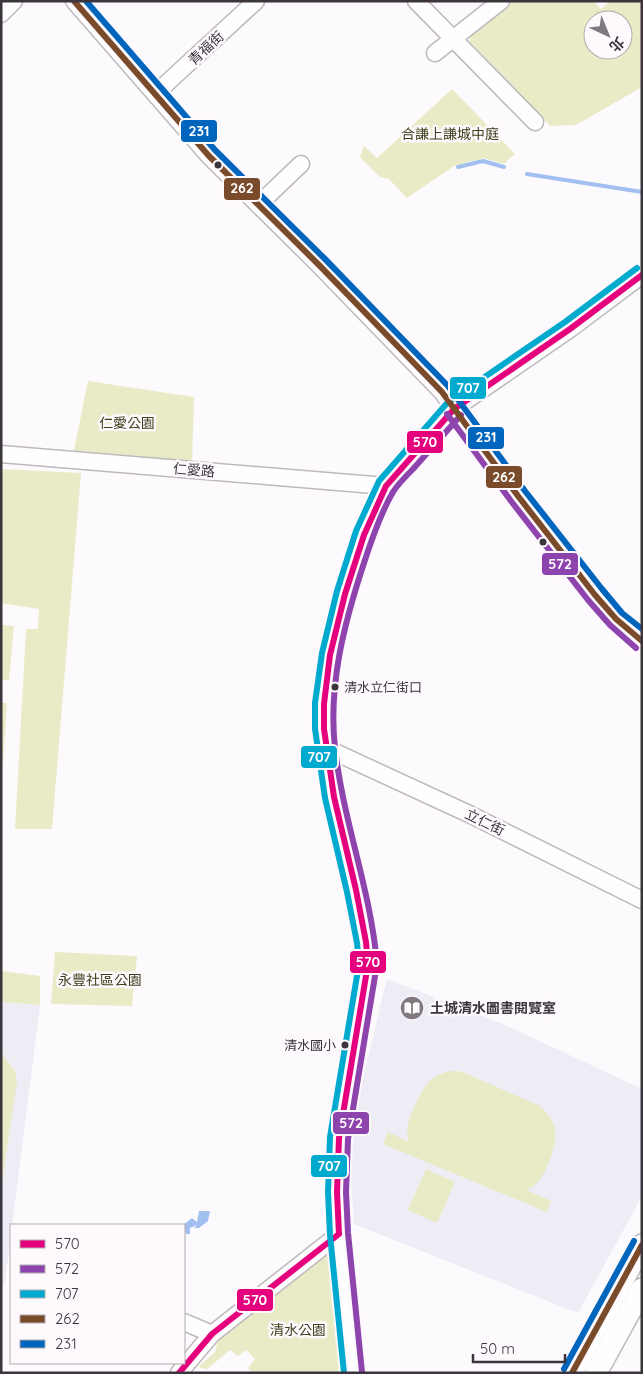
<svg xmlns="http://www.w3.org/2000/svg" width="643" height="1374" font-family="Quicksand,'Noto Sans TC',sans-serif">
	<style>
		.education { fill: #eeecf4 }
		.green { fill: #e9ebc6; fill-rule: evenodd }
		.water { fill: #a2c0ef }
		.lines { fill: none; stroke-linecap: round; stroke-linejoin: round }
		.stream { stroke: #a2c0ef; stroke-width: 4 }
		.minor-casing { stroke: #beb9bd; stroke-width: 19 }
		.major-casing { stroke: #beb9bd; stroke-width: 24 }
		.minor { stroke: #fffeff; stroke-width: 16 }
		.major { stroke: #fffeff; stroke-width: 21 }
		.bus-1-casing { stroke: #fdf9fd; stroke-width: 10 }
		.bus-2-casing { stroke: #fdf9fd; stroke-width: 10 }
		.bus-3-casing { stroke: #fdf9fd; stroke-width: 10 }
		.bus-4-casing { stroke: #fdf9fd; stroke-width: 10 }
		.bus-5-casing { stroke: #fdf9fd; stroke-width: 10 }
		.bus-1 { stroke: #e5007d; stroke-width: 6 }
		.bus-2 { stroke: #8e44ad; stroke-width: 6 }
		.bus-3 { stroke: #00a9ce; stroke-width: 6 }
		.bus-4 { stroke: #7a4b2a; stroke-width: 6 }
		.bus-5 { stroke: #0065bd; stroke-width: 6 }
		.bus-dot { fill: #3d353d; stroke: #fdf9fd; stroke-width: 2 }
		.labels { text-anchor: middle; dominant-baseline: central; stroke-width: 5; stroke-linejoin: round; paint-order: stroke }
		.bus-label { font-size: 13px; fill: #3d353d; stroke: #fdf9fd; text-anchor: start }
		.street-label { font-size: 14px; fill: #3d353d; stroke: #fdf9fd }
		.park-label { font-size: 14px; fill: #3f3f1b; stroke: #fdf9fd }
		.poi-label { font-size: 14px; font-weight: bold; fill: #3d353d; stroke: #fdf9fd; text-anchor: start }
		.line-badge { stroke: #fdf9fd; stroke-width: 2 }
		.badge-label { font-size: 14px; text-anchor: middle; font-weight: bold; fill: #fff }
	</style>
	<rect width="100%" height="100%" fill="#fcfafc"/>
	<!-- education -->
	<path class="education" d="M387,979L503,1024L642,1089V1196L578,1313L354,1224L348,1139Z
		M1,1002L40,1005L5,1282L1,1294Z"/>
	<!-- green -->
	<path class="green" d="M509,1H594L601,9L610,1H642V87L576,125L550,126L470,42L471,34ZM593,20H623V50H593Z
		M452,89L515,154L504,164L484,158L454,166L407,198L389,179L380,177L360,157L364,146L377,158Z
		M88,381L194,397L192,463L73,455Z
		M1,469L81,473L52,829H15L26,629H38L39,609L1,603Z
		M1,625L14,626L9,680H1Z
		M1,703H7L1,791Z
		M55,952L137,956L132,1006L51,1004Z
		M1,971L40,976V1005L1,1002Z
		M1,1052L15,1071L17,1082L1,1188Z
		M450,1071H458L467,1074L538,1105C561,1122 558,1141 548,1164C543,1176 538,1185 526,1190L551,1201L547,1212L383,1144L388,1132L409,1142C408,1138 407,1134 407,1130C409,1117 421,1087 431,1080C437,1075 443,1073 450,1071Z
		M426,1169L455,1182L437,1223L408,1210Z
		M331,1250L339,1310L344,1373H252L248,1368L255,1359L246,1350L238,1356L230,1350L207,1369L198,1367L215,1352L219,1337Z"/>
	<!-- water -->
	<path class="water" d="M199,1211H210L208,1221L199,1228H194L197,1225L190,1228V1234H186L183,1225L192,1218L197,1222Z"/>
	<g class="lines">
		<!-- stream -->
		<path class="stream" d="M458,167L483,161L504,167
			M527,174L642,192"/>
		<!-- minor casing -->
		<g class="minor-casing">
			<path id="minor" d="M74,1L209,156L319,265L442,392L518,496L595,595L616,619L642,641
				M416,1L535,122
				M1,14L14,1
				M435,53L501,1
				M155,94L256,1
				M258,205L301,164
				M1,454L386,486
				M326,748L469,814L642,900
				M184,1322L212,1334
				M179,1373L212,1334L339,1234
				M353,1373L339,1234L337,1192L339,1138L368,964L366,942L356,890L334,797L324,729V704L330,655L345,594L364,535L386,486L454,409L570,329L642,275"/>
		</g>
		<!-- major casing -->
		<g class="major-casing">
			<path id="major" d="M572,1373L642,1245
				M596,1373L642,1289"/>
		</g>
		<!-- minor -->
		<use href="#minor" class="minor"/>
		<!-- major -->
		<use href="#major" class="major"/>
		<!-- bus-1 casing -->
		<g class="bus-1-casing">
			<path id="bus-1" d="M339,1234L337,1192L339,1138L368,964L366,942L356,890L334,797L324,729V704L330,655L345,594L364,535L386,486L454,409L570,329L642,275
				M179,1373L212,1334L339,1234"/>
		</g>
		<!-- bus-2 casing -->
		<g class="bus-2-casing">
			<path id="bus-2" d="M447,414L511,501L588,600L610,625L636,648
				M362,1372L348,1233L346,1192L348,1139L377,964C371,891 343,821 335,748C328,686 344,624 363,566C371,541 380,514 393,492C398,484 406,476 413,469C429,451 445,433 461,415"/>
		</g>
		<!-- bus-3 casing -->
		<g class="bus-3-casing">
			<path id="bus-3" d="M344,1373L330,1235L328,1192L330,1137L359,964L357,943L347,892L325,798L315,729V703L322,653L337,591L356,531L379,481L448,402L565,322L637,268"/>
		</g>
		<!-- bus-4 casing -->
		<g class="bus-4-casing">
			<path id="bus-4" d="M74,1L209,156L319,265L442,392L518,496L595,595L616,619L642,641
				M572,1373L642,1245"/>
		</g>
		<!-- bus-5 casing -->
		<g class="bus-5-casing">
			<path id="bus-5" d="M86,1L215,150L325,259L448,386L525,491L602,589L622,613L642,629
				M564,1369L634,1241"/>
		</g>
		<!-- bus-1 -->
		<use href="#bus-1" class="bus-1"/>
		<!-- bus-2 -->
		<use href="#bus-2" class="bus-2"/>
		<!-- bus-3 -->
		<use href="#bus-3" class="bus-3"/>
		<!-- bus-4 -->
		<use href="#bus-4" class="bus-4"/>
		<!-- bus-5 -->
		<use href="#bus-5" class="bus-5"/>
	</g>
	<!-- icons -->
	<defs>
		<g id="library-disc" transform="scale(1.25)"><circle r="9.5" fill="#807a80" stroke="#fdf9fd"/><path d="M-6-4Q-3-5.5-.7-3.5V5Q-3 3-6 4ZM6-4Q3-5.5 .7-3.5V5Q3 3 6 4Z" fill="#fff"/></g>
	</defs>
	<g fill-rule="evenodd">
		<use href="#library-disc" x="412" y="1008"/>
	</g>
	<!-- markers -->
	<g class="bus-dot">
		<circle cx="218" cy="165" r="4.5"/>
		<circle cx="543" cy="542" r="4.5"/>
		<circle cx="335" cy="687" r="4.5"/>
		<circle cx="345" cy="1045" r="4.5"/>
	</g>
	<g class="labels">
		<!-- bus labels -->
		<g class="bus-label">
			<text x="344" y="687">清水立仁街口</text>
			<text x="336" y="1045" text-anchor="end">清水國小</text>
		</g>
		<!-- street labels -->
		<g class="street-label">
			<text transform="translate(206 48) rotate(-43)">青福街</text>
			<text transform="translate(194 470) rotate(5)">仁愛路</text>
			<text transform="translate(485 822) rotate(26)">立仁街</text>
		</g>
		<!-- park labels -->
		<g class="park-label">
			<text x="450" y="134">合謙上謙城中庭</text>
			<text x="127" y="423">仁愛公園</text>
			<text x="100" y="980">永豐社區公園</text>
			<text x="298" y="1330">清水公園</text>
		</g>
		<!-- poi labels -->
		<g class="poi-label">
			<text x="430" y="1008">土城清水圖書閱覽室</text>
		</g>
	</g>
	<g class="line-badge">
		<rect x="180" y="119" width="38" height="24" rx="5" fill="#0065bd"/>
		<rect x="223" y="177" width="38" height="24" rx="5" fill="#7a4b2a"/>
		<rect x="449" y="376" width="38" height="24" rx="5" fill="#00a9ce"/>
		<rect x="467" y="426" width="38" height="24" rx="5" fill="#0065bd"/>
		<rect x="406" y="430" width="38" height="24" rx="5" fill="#e5007d"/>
		<rect x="485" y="465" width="38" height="24" rx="5" fill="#7a4b2a"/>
		<rect x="541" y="552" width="38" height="24" rx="5" fill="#8e44ad"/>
		<rect x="300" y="745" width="38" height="24" rx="5" fill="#00a9ce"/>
		<rect x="349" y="950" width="38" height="24" rx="5" fill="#e5007d"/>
		<rect x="332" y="1111" width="38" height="24" rx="5" fill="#8e44ad"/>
		<rect x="310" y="1154" width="38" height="24" rx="5" fill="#00a9ce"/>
		<rect x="236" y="1288" width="38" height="24" rx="5" fill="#e5007d"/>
	</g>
	<g class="badge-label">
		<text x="199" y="136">231</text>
		<text x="242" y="193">262</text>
		<text x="468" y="393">707</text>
		<text x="486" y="442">231</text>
		<text x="425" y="447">570</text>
		<text x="504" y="482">262</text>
		<text x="560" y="569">572</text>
		<text x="319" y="762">707</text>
		<text x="368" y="967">570</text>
		<text x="351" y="1128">572</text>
		<text x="329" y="1171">707</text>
		<text x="255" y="1305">570</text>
	</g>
	<!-- border -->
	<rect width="643" height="1374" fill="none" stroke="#3d353d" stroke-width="5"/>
	<!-- legend -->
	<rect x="10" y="1224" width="175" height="140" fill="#fdf9fd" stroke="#b0abb0"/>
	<rect x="20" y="1240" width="25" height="8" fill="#e5007d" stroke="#b0abb0"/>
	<text x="55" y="1249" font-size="15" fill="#3d353d">570</text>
	<rect x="20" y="1265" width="25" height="8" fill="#8e44ad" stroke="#b0abb0"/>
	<text x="55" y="1274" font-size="15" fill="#3d353d">572</text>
	<rect x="20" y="1290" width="25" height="8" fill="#00a9ce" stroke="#b0abb0"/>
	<text x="55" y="1299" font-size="15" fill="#3d353d">707</text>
	<rect x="20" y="1315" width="25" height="8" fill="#7a4b2a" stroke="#b0abb0"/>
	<text x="55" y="1324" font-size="15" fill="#3d353d">262</text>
	<rect x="20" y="1340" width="25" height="8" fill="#0065bd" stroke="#b0abb0"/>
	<text x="55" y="1349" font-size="15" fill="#3d353d">231</text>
	<!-- north arrow -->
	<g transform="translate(608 35) rotate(136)"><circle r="24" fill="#fdf9fd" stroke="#b0abb0"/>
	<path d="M0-4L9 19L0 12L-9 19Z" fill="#807a80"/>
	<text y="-8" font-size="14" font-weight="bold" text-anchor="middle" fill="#3d353d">北</text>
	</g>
	<!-- scale -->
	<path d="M473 1354v8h92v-8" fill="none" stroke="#3d353d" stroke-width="2.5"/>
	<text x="480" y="1354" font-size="15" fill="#3d353d" stroke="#fdf9fd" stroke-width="4" paint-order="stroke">50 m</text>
</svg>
